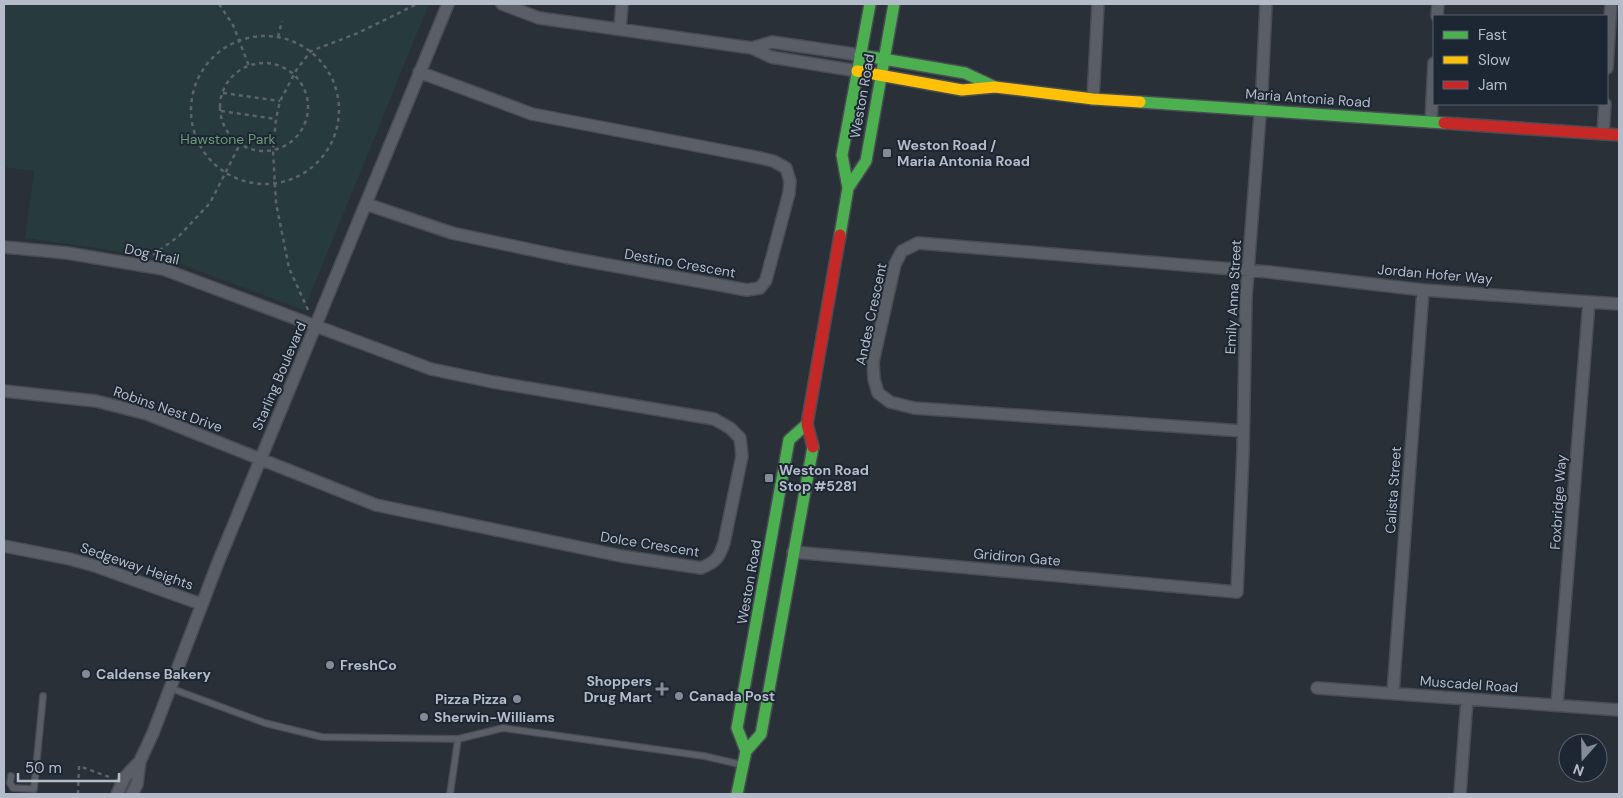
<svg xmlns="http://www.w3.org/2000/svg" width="1623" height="798" font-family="'DM Sans',sans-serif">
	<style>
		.green { fill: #273a3e }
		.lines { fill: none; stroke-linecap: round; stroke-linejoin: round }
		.lane-casing { stroke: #484c53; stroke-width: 8 }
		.street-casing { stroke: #484c53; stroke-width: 14 }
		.fast-casing { stroke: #484c53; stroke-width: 14 }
		.slow-casing { stroke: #484c53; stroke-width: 14 }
		.jam-casing { stroke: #484c53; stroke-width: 14 }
		.path { stroke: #5d636a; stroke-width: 2.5; stroke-dasharray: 4 4; stroke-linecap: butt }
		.lane { stroke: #5a5e66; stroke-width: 5.5 }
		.street { stroke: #5a5e66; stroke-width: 11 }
		.fast { stroke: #4caf50; stroke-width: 11 }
		.slow { stroke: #ffc107; stroke-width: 11 }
		.jam { stroke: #c62828; stroke-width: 11 }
		.poi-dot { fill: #848b96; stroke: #1d2633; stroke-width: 2 }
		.labels { text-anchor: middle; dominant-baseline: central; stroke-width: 4; stroke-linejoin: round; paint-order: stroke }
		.street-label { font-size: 14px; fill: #b4bcc9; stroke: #1d2633 }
		.park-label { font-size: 14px; fill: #6b9a76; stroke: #1d2633 }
		.poi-label { font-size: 14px; font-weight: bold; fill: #b4bcc9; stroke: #1d2633; text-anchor: start }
	</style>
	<rect width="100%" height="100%" fill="#2a3038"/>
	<!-- green -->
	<path class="green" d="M4,4H429L304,310L175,262L103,249L25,238L34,171L4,167Z"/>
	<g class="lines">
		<!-- lane casing -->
		<g class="lane-casing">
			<path id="lane" d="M170,688L265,723L322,737L458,739L503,728L704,756L743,765
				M11,776L10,783L13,788L34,789L43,696
				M450,794L458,739"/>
		</g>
		<!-- street casing -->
		<g class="street-casing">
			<path id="street" d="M502,4L539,18L752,48L771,57L857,71
				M1437,16L1438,4
				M620,28L622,4
				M752,48L772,42L860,55
				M1607,68L1611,4
				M1093,99L1098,4
				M1431,122L1434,63
				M1603,134L1605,104
				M366,204L452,233L565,257L747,290L760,288L766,280L789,193L790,181L786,168L773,161L756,157L532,114L419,72
				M4,247L67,253L163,269L431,369L493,382L714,419L730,428L740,438L742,456L724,543C719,558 716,562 701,568L621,556L376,505L147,414L96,401L4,391
				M1243,431L914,408L890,402L878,393L874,379L873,362L895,264L902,251L918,243L1269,272L1423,290L1619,304
				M4,546L70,559L95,566L201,604
				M793,552L1237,592L1243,452L1246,297L1262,89L1266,4
				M1317,688L1619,710
				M1393,693L1423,290
				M1557,705L1589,302
				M117,794L125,777L140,761
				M132,794L137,784L140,761L153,733L217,565L448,4
				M1460,794L1467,699"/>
		</g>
		<!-- fast casing -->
		<g class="fast-casing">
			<path id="fast" d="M860,55L965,73L993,86
				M1140,102L1444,123
				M848,188L866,161L894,4
				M840,235L848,188L842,155L870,4
				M746,751L737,728L789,440L807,424
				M737,794L746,751L761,734L813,447"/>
		</g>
		<!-- slow casing -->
		<g class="slow-casing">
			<path id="slow" d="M857,71L962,90L995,87L1093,99L1140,102"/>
		</g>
		<!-- jam casing -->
		<g class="jam-casing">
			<path id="jam" d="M1444,123L1619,135
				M813,447L807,424L840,235"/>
		</g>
		<!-- path -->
		<path class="path" d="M219,4L233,25L249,66
			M191 110a74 74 0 1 1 148 0a74 74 0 1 1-148 0Z
			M278,37L282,21
			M220 107a44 44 0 1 1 88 0a44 44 0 1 1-88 0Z
			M223,93L280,101
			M221,111L276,119
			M153,255L179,236L210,203L240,144
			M308,310L289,268L276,203L273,151L276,119L280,101L297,69L311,51L358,33L417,4
			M78,794L79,766L112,778"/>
		<!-- lane -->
		<use href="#lane" class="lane"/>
		<!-- street -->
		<use href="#street" class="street"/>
		<!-- fast -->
		<use href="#fast" class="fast"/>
		<!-- slow -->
		<use href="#slow" class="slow"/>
		<!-- jam -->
		<use href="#jam" class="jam"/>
	</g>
	<!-- markers -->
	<g class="poi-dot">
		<rect x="882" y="148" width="10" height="10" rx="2.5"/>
		<rect x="764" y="473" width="10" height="10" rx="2.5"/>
		<circle cx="330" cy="665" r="5"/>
		<circle cx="86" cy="674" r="5"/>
		<path d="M659.5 681.5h5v5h5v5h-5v5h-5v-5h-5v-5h5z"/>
		<circle cx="679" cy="696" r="5"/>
		<circle cx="517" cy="699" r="5"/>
		<circle cx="424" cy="717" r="5"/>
	</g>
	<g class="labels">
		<!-- street labels -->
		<g class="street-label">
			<text transform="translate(862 96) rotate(-80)">Weston Road</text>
			<text transform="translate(1308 98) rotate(4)">Maria Antonia Road</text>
			<text transform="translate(152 254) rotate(12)">Dog Trail</text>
			<text transform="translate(680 263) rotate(10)">Destino Crescent</text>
			<text transform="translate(1435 274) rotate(5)">Jordan Hofer Way</text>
			<text transform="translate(1233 297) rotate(-87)">Emily Anna Street</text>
			<text transform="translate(871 314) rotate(-78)">Andes Crescent</text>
			<text transform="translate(279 376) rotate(-67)">Starling Boulevard</text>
			<text transform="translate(168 409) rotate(19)">Robins Nest Drive</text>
			<text transform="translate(1393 490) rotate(-86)">Calista Street</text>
			<text transform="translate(1558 502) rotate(-86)">Foxbridge Way</text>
			<text transform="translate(650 544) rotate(9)">Dolce Crescent</text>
			<text transform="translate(1017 557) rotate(5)">Gridiron Gate</text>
			<text transform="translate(137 566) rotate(19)">Sedgeway Heights</text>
			<text transform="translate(749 582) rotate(-80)">Weston Road</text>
			<text transform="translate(1469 684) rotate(4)">Muscadel Road</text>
		</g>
		<!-- park labels -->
		<g class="park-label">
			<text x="228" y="139">Hawstone Park</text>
		</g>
		<!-- poi labels -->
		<g class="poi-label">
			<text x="897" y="145">Weston Road /<tspan x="897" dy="16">Maria Antonia Road</tspan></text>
			<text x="779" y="470">Weston Road<tspan x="779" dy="16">Stop #5281</tspan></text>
			<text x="340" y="665">FreshCo</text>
			<text x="96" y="674">Caldense Bakery</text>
			<text x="652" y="681" text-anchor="end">Shoppers<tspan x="652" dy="16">Drug Mart</tspan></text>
			<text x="689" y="696">Canada Post</text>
			<text x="507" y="699" text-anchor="end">Pizza Pizza</text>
			<text x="434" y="717">Sherwin-Williams</text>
		</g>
	</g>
	<!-- border -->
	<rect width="1623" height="798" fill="none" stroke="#b4bcc9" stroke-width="10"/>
	<!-- legend -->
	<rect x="1433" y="15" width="175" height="90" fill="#1d2633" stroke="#59626f"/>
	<rect x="1443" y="31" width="25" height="8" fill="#4caf50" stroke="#59626f"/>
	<text x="1478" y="40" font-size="15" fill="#b4bcc9">Fast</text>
	<rect x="1443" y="56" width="25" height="8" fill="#ffc107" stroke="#59626f"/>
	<text x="1478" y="65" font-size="15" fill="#b4bcc9">Slow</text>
	<rect x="1443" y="81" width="25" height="8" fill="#c62828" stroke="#59626f"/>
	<text x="1478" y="90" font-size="15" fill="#b4bcc9">Jam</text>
	<!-- north arrow -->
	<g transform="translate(1583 758) rotate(200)"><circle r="24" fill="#1d2633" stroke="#59626f"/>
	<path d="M0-4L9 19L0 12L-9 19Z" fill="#848b96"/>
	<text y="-8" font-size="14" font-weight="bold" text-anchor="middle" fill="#b4bcc9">N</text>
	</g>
	<!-- scale -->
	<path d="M18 773v8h101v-8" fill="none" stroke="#b4bcc9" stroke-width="2.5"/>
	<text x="25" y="773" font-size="15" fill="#b4bcc9" stroke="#1d2633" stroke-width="4" paint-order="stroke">50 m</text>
</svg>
